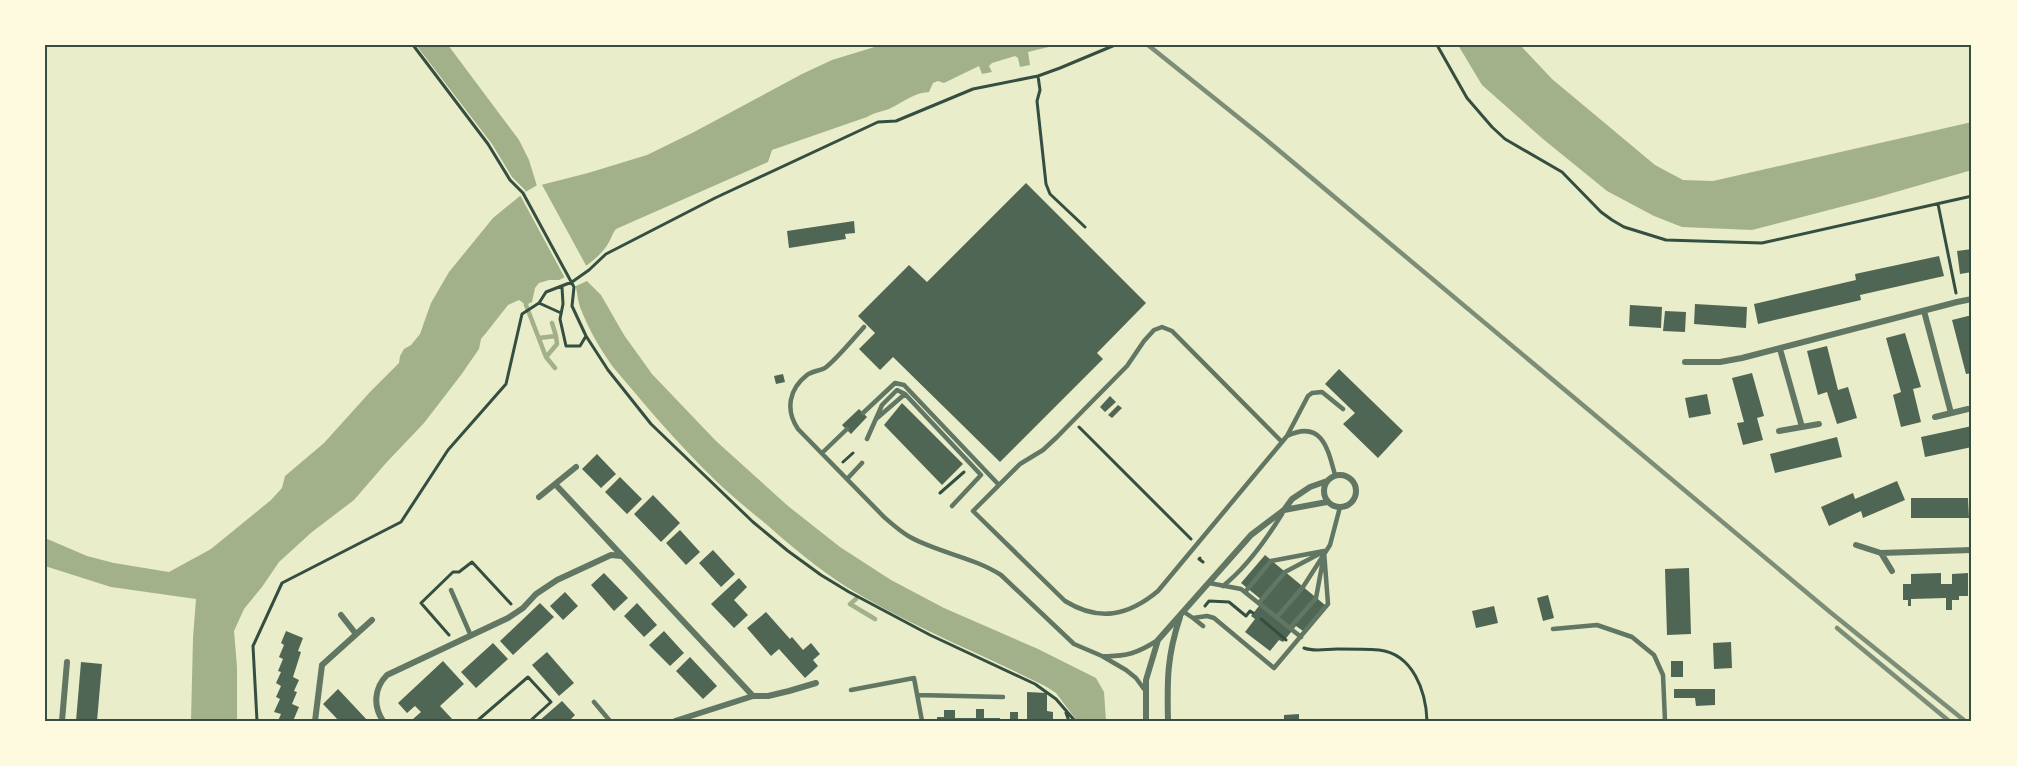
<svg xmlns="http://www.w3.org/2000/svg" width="2017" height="766" font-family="'Roboto Condensed',sans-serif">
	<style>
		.water { fill: #a3b18a }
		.pier { fill: #e9edc9 }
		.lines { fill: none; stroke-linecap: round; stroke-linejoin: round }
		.stream { stroke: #a3b18a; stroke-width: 4.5 }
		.building { fill: #4f6655 }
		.path { stroke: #344e41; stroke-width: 3 }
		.service { stroke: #617663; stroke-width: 4.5 }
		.minor { stroke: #617663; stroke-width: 6 }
		.rail { stroke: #7c8e77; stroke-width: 4.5 }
		.neatline { fill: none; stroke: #344e41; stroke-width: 2 }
	</style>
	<rect width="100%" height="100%" fill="#e9edc9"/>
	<!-- water -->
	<path class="water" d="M416,45H448L519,140L529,160L537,186L588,173L647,155L694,132L802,74L832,60L881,45H1057L1028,52L1030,65L1020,67L1018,58L1015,56L992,63L989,66L992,72L982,74L979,66L944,83L938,81L933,83L929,92C913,93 904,102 889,109C881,112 876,112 867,117L772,150L768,162L616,229C612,234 612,237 609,242C604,252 590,264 580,270L587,281L601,295L624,335L652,374L716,441L788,506L840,547L891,580L944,608L1038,649L1096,678L1104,692L1106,721H1077L1056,693L1045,686C979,653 908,625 845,586C817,568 791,546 766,524C748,509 730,495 714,479C678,444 645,405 613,367C600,349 588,328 580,307C576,294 578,287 571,274L559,280H549L539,283L535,288L532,302L526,305L519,300L508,305L486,333L481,339L479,349L461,375L424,423L386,463L354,500L312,532L279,562L262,587L244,609L234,631L237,667V721H191L193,638L196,599L111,587L48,567L45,566V538L87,556L114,563L169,572L211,549L271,500L282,488L285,476L324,443L370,392L399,363L400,356L404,349L411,345L420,334L431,303L449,272L493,218L526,191L512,177L492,144Z
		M1458,45H1520L1552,79L1655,165L1683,180L1713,181L1972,122V170L1875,198L1752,230L1682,227L1654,216L1607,191L1543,139L1482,85Z"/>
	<!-- pier -->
	<path class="pier" d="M541,183L588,269L584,271L589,280L574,287L570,278L566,280L520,195Z"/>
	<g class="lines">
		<!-- stream -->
		<path class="stream" d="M526,299V305L546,357L555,368
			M552,323L556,336
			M539,338L556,336L557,344L546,357
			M856,599L850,604L875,619"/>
	</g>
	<!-- building -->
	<path class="building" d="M1026,183L1146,303L1097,353L1103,359L1000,462L893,357L880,370L859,349L875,333L858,316L909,265L927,282Z
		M854,221L855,233L845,234L846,239L789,248L787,231Z
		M1972,249V272L1960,274L1957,251Z
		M1939,256L1944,276L1860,295L1861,300L1758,324L1754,304L1856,280L1855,274Z
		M1695,304L1747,307L1746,328L1694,324Z
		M1630,305L1662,307L1661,328L1629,326Z
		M1665,311L1686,312L1685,332L1663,331Z
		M1972,315V373L1966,374L1952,320Z
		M1905,333L1921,387L1913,389L1921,422L1901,427L1893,395L1901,392L1886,338Z
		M1827,346L1838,390L1848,387L1857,418L1837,424L1827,392L1818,395L1807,351Z
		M1339,369L1403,431L1378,458L1343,424L1355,413L1325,384Z
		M1752,373L1764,416L1757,418L1763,440L1743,445L1737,423L1744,422L1732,378Z
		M783,374L785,382L776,384L774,376Z
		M1707,394L1711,414L1689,418L1685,398Z
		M1110,396L1116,402L1105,412L1100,407Z
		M902,403L963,464L942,485L884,425Z
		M1118,405L1122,408L1112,418L1108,415Z
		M859,409L867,417L851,434L842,425Z
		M1972,426V447L1925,457L1921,437Z
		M1837,437L1842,457L1775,473L1770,454Z
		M597,454L616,474L601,488L582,469Z
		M620,477L642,499L627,514L605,492Z
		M1897,481L1905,500L1863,518L1861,511L1829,526L1821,507L1853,493L1855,499Z
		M653,495L680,523L661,542L634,514Z
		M1911,498H1968L1969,518H1911Z
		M680,530L700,552L686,565L666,543Z
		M713,550L735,574L721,587L699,563Z
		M1265,555L1325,605L1303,631L1296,626L1283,642L1279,640L1270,651L1245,632L1255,619L1251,616L1263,601L1241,583Z
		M1689,568L1691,634L1667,635L1665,569Z
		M604,573L628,598L614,611L591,585Z
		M1941,573V584H1952V574L1968,573V596H1959V600H1952V610H1946V598L1911,599V606H1908V600H1903V584H1911V574Z
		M739,578L747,587L734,600L748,615L734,628L711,604Z
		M565,592L578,606L563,620L550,606Z
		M1548,595L1554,618L1543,621L1537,598Z
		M540,603L554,617L513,655L500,641Z
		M637,603L657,625L644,637L624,616Z
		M1494,606L1498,623L1476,628L1472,611Z
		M766,612L790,639L792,637L803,650L811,643L820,654L813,660L818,666L805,678L779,649L771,656L747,628Z
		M286,631L303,638L298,651L301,652L293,677L299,680L294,691L297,692L292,704L299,707L293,721H278L281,714L274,712L280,699L276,697L281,686L276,683L281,672L278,671L283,659L279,657L284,645L281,643Z
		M664,631L684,653L670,666L649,645Z
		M1731,642L1732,668L1714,669L1713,643Z
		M493,643L508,659L476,688L461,672Z
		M547,652L574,683L559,696L532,665Z
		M690,657L717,686L703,699L676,671Z
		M443,661L464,684L440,706L454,721H415L413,719L421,712L415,706L407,713L398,703Z
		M1671,661H1683V677H1671Z
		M81,662L102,664L97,721H76Z
		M338,689L368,721H339L323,704Z
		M1674,689H1715V705L1696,706L1695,698H1674Z
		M1027,692L1047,693V711L1053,712V721H1027Z
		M562,701L575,715L569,721H539Z
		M976,709H984V718H1000V721H937V717H944V710H955V718H976Z
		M1010,712H1018V721H1010Z
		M1299,714V721H1284V715Z"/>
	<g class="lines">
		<!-- path -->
		<path class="path" d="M413,45L488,144L510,180L523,193L574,287L572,306L586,336L608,370L651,424L753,522L788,551L821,575L849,592L930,635L1035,684L1056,699L1075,721
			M1437,45L1467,98L1492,127L1505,139L1562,172L1601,212L1612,220L1624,227L1666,240L1762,243L1972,196
			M1038,76L1040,90L1037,101L1046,184L1050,194L1085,227
			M1938,204L1956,293
			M562,287L563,304L560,319L566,346H580L586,336
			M539,303L561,313
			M1079,427L1191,539
			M843,462L853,453
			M940,493L964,472
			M1200,558L1199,559L1203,562
			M1205,606L1209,601L1229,602L1246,616L1250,611L1253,613
			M1261,619L1286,640
			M449,635L421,603L453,572H459L472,562L511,604
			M1304,648C1314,652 1326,649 1337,649C1350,649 1365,649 1379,650C1413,654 1426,691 1427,721
			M1066,713L1069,721
			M257,721L253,646L282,583L401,522L448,450L506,384L522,314L539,303L546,292L572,282L589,270L606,254L715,198L878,122L896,121L973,89L1038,76L1060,68L1115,45
			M477,721L528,677L551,702L530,721"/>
		<!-- service -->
		<path class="service" d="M864,327C855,337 835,361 825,368C819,371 812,371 807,375C789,389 785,410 798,429L884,517C892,524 901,532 910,537C939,553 973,557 1001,575L1074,644L1102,656L1126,670L1136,678L1144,689
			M863,413L895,383L904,385L999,485
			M876,419L905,394L981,475L952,506
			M1287,436L1308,396L1312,393L1322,392L1343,409
			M867,439L882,405L897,390L905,394
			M1281,441L1172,331L1162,327L1154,330L1144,341L1127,366L1057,437L1043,450L1020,464L973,511L1065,601C1099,622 1128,616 1158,591L1287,436C1322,419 1328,449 1335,475
			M822,453L847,429
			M847,479L862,463
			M1209,583L1241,589L1301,637
			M1223,586C1247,567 1266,540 1282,514
			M451,590L471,636
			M1245,592L1271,561L1324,551
			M1259,603L1285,572L1319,554
			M1184,612L1193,618L1207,616L1214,618L1274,668L1328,604L1324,551
			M1277,617L1303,587L1330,545L1340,507
			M1193,618L1203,626
			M1290,628L1316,598L1323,560
			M1553,629L1597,625L1632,637L1654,655L1663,675L1665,721
			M1102,656C1126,657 1138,653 1158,640
			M851,690L914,678L922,721
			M917,695L1003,697
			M594,702L610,721"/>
		<!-- minor -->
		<path class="minor" d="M1924,311L1951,413
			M1780,349L1802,427
			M1685,362H1720L1742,358L1957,302L1972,299
			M1935,417L1968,409
			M1779,431L1819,424
			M1324 491a16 16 0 1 1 32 0a16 16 0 1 1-32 0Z
			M556,485L753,696
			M539,497L576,467
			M1284,510L1327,502
			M1856,545L1881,553L1892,571
			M1881,553L1972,550
			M341,615L356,634
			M62,721L67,662
			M315,721L322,665L372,620
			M383,721C373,706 374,688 387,675L508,618L523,608L536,594L557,580L611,555L621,556
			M675,721L753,696H768L789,691L816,683
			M1146,721V680L1158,640L1251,535L1284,510L1292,499L1310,487L1327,481
			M1168,721C1167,680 1167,656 1180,617"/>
		<!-- rail -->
		<path class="rail" d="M1148,45L1264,138L1830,612L1965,721
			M1837,628L1949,721"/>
	</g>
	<!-- border -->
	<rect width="2017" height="766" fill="none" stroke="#fefae0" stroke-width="93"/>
	<rect x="46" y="46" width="1924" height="674" class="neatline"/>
</svg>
